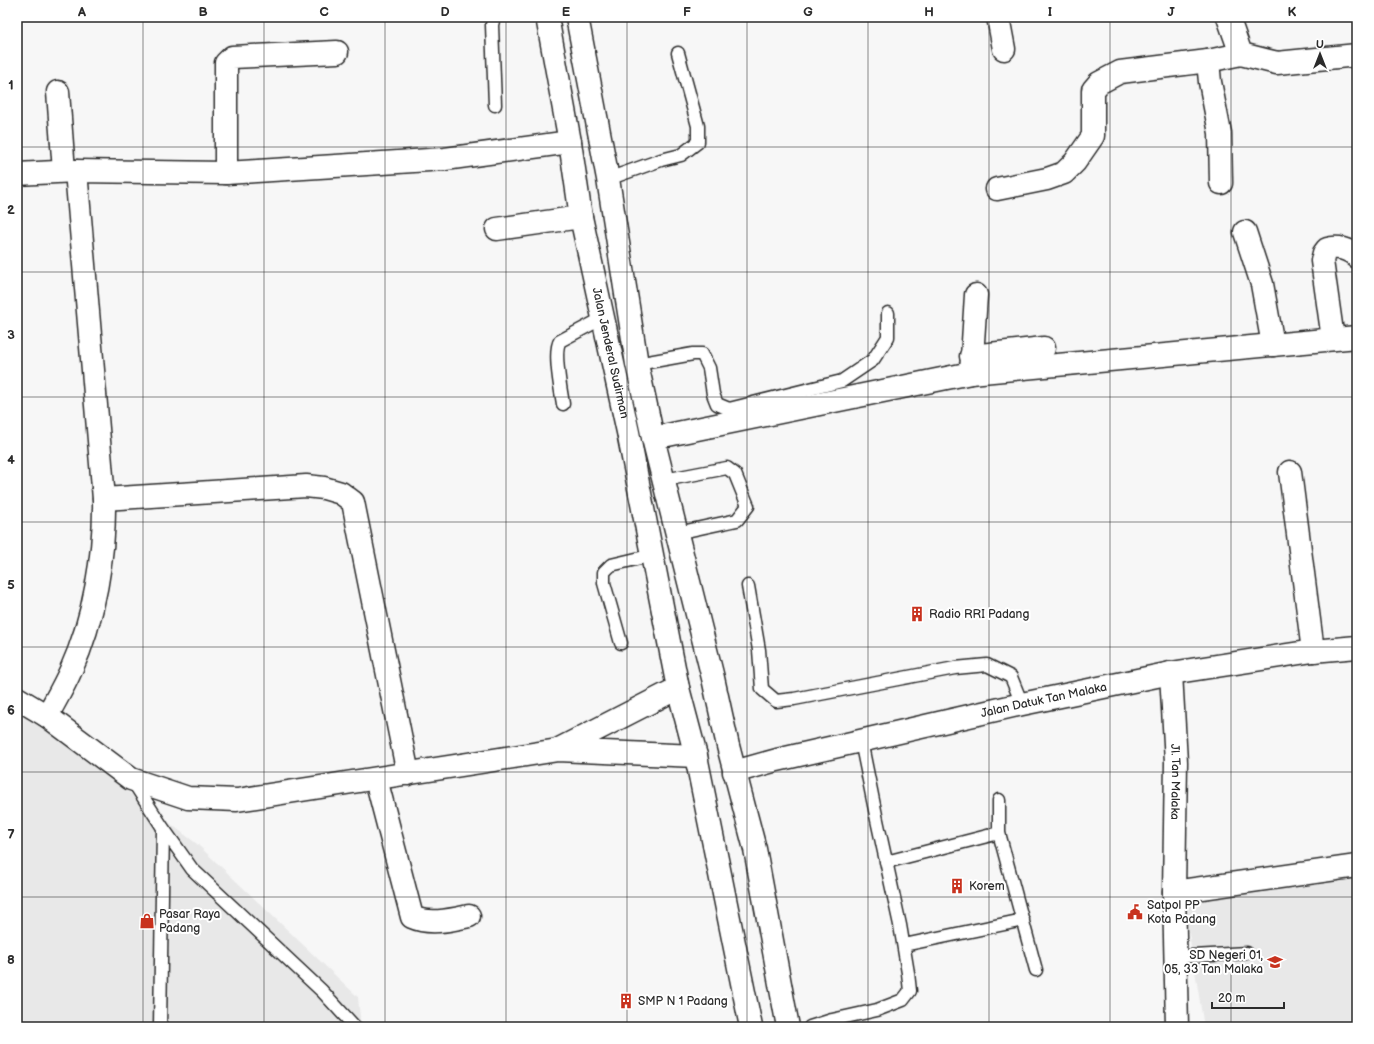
<svg xmlns="http://www.w3.org/2000/svg" width="1374" height="1044" font-family="'Balsamiq Sans',sans-serif">
	<style>
		.built { fill: #e8e8e8 }
		.lines { fill: none; stroke-linecap: round; stroke-linejoin: round }
		.service-casing { stroke: #2b2b2b; stroke-width: 15 }
		.minor-casing { stroke: #2b2b2b; stroke-width: 25 }
		.tertiary-casing { stroke: #2b2b2b; stroke-width: 25 }
		.secondary-casing { stroke: #2b2b2b; stroke-width: 25 }
		.primary-casing { stroke: #2b2b2b; stroke-width: 25 }
		.service { stroke: #fff; stroke-width: 12 }
		.minor { stroke: #fff; stroke-width: 22 }
		.tertiary { stroke: #fff; stroke-width: 22 }
		.secondary { stroke: #fff; stroke-width: 22 }
		.primary { stroke: #fff; stroke-width: 22 }
		.grid { fill: none; stroke: #2b2b2b; stroke-width: 1; stroke-opacity: 0.55 }
		.labels { text-anchor: middle; dominant-baseline: central; stroke-width: 4; stroke-linejoin: round; paint-order: stroke }
		.street-label { font-size: 12px; fill: #2b2b2b; stroke: #fff }
		.poi-label { font-size: 12px; fill: #2b2b2b; stroke: #fff; text-anchor: start }
		.neatline { fill: none; stroke: #2b2b2b; stroke-width: 1.5 }
		.grid-label { font-size: 13px; text-anchor: middle; font-weight: bold; fill: #2b2b2b }
	</style>
	<rect width="100%" height="100%" fill="#f7f7f7"/>
	<filter id="ink" filterUnits="userSpaceOnUse"><feTurbulence type="fractalNoise" baseFrequency=".025" numOctaves="2"/><feDisplacementMap in="SourceGraphic" scale="8" xChannelSelector="R" yChannelSelector="G"/><feConvolveMatrix kernelMatrix="1 2 1 2 8 2 1 2 1" color-interpolation-filters="sRGB"/></filter>
	<g filter="url(#ink)">
		<!-- built -->
		<path class="built" d="M17,707L197,844L358,997L361,1027H17Z
			M1357,877V1020L1299,1027H1204L1184,903Z"/>
		<g class="lines">
			<!-- service casing -->
			<g class="service-casing">
				<path id="service" d="M494,17L492,25L495,105
					M608,179L661,160L681,155L698,142V126L678,53
					M637,364L693,354H702L709,368L713,394L717,404L729,409L842,381L873,360L888,337V313
					M563,404C561,391 553,351 560,341L603,318
					M664,480L727,468L735,474L748,506L737,520L677,533
					M748,586L759,650L762,689L776,701L794,699L955,668L987,665L1011,677L1022,704
					M621,643L604,583V572L611,565L653,555
					M132,780L163,828L192,869L322,991L355,1027
					M999,800V833L1036,970
					M886,862L999,833
					M904,945L1023,920
					M1175,957L1247,953
					M160,1027L163,828
					M810,1027L832,1020L877,1010L903,1000L910,991L908,973L900,925L877,820L861,741"/>
			</g>
			<!-- minor casing -->
			<g class="minor-casing">
				<g id="minor">
					<path d="M998,17L1004,49"/>
					<path d="M1228,17L1241,54L1277,63L1357,55"/>
					<path d="M58,92L64,171"/>
					<path d="M226,173V63L232,57L337,52"/>
					<path d="M17,174L76,171L226,173L445,159L570,142"/>
					<path d="M1221,183L1220,133L1210,82L1208,61L1241,54"/>
					<path d="M997,189L1047,179L1064,173L1075,162L1093,136V90L1099,83L1120,72L1208,61"/>
					<path d="M497,229L581,217"/>
					<path d="M1245,232L1262,284L1273,345"/>
					<path d="M1333,339L1322,261L1324,253L1327,249C1338,246 1349,249 1357,257"/>
					<path d="M971,356L1044,348"/>
					<path d="M971,373L976,295"/>
					<path d="M653,438L971,373L1357,337"/>
					<path d="M1290,472L1313,651"/>
					<path d="M104,499L306,486L324,488L341,493L353,502L408,774"/>
					<path id="s1" d="M1171,673L1176,762L1174,892L1177,1027"/>
					<path d="M47,716C55,701 64,686 71,670C94,620 105,554 104,499L76,171"/>
					<path d="M376,779L412,917C430,925 450,920 469,916"/>
					<path d="M1174,892L1357,866"/>
				</g>
			</g>
			<!-- tertiary casing -->
			<g class="tertiary-casing">
				<g id="tertiary">
					<path id="s2" d="M734,772L777,760L1022,704L1171,673L1313,651L1357,647"/>
				</g>
			</g>
			<!-- secondary casing -->
			<g class="secondary-casing">
				<path id="secondary" d="M17,698L47,716L131,779L188,798L237,800L558,750L696,756
					M559,749L678,688"/>
			</g>
			<!-- primary casing -->
			<g class="primary-casing">
				<g id="primary">
					<path id="s3" d="M547,17L570,142L581,217L628,432L678,688L696,756L751,1027"/>
					<path d="M577,17L608,179L637,364L653,438L713,678L728,746L755,849L788,1027"/>
				</g>
			</g>
			<!-- service -->
			<use href="#service" class="service"/>
			<!-- minor -->
			<use href="#minor" class="minor"/>
			<!-- tertiary -->
			<use href="#tertiary" class="tertiary"/>
			<!-- secondary -->
			<use href="#secondary" class="secondary"/>
			<!-- primary -->
			<use href="#primary" class="primary"/>
		</g>
	</g>
	<!-- grid -->
	<path class="grid" d="M143,17V1027M264,17V1027M385,17V1027M506,17V1027M627,17V1027M747,17V1027M868,17V1027M989,17V1027M1110,17V1027M1231,17V1027M17,147H1357M17,272H1357M17,397H1357M17,522H1357M17,647H1357M17,772H1357M17,897H1357"/>
	<!-- icons -->
	<defs>
		<g id="building-bare" transform="scale(1.2)"><path d="M-4-6H4V6H1V3H-1V6H-4ZM-2.5-4.3h1.7v1.8h-1.7ZM.8-4.3h1.7v1.8H.8ZM-2.5-1h1.7V.8h-1.7ZM.8-1h1.7V.8H.8Z" fill="#c8321e" stroke="#fff" stroke-width="2.5" paint-order="stroke"/></g>
		<g id="civic-bare" transform="scale(1.2)"><path d="M-.6-6.5H3V-4.5H.6V-3L4-1V1h2V6H-6V1h2V-1L-.6-3ZM-1.2 2.5V6h2.4V2.5Z" fill="#c8321e" stroke="#fff" stroke-width="2.5" paint-order="stroke"/></g>
		<g id="shop-bare" transform="scale(1.2)"><path d="M-5-2.5h2.3a2.7 3.5 0 0 1 5.4 0H5L5.5 6h-11ZM-1.5-2.5h3a1.5 2.3 0 0 0-3 0Z" fill="#c8321e" stroke="#fff" stroke-width="2.5" paint-order="stroke"/></g>
		<g id="school-bare" transform="scale(1.2)"><path d="M0-5L7-2L0 1L-7-2ZM-4 1L0 2.5L4 1V4Q0 6-4 4Z" fill="#c8321e" stroke="#fff" stroke-width="2.5" paint-order="stroke"/></g>
	</defs>
	<g fill-rule="evenodd">
		<use href="#building-bare" x="917" y="614"/>
		<use href="#building-bare" x="957" y="886"/>
		<use href="#civic-bare" x="1135" y="912"/>
		<use href="#shop-bare" x="147" y="921"/>
		<use href="#school-bare" x="1275" y="962"/>
		<use href="#building-bare" x="626" y="1001"/>
	</g>
	<g class="labels">
		<!-- street labels -->
		<g class="street-label">
			<text stroke="none"><textPath href="#s3" startOffset="342">Jalan Jenderal Sudirman</textPath></text>
			<text stroke="none"><textPath href="#s2" startOffset="318">Jalan Datuk Tan Malaka</textPath></text>
			<text stroke="none"><textPath href="#s1" startOffset="109">Jl. Tan Malaka</textPath></text>
		</g>
		<!-- poi labels -->
		<g class="poi-label">
			<text x="929" y="614">Radio RRI Padang</text>
			<text x="969" y="886">Korem</text>
			<text x="1147" y="905">Satpol PP<tspan x="1147" dy="14">Kota Padang</tspan></text>
			<text x="159" y="914">Pasar Raya<tspan x="159" dy="14">Padang</tspan></text>
			<text x="1263" y="955" text-anchor="end">SD Negeri 01,<tspan x="1263" dy="14">05, 33 Tan Malaka</tspan></text>
			<text x="638" y="1001">SMP N 1 Padang</text>
		</g>
	</g>
	<!-- margin -->
	<rect width="1374" height="1044" fill="none" stroke="#fff" stroke-width="44"/>
	<!-- north arrow -->
	<g transform="translate(1320 54)" stroke="#ffffff" stroke-width="3" paint-order="stroke">
	<path d="M0-3L7 15L0 10L-7 15Z" fill="#2b2b2b"/>
	<text y="-6" font-size="11" font-weight="bold" text-anchor="middle" fill="#2b2b2b">U</text>
	</g>
	<!-- scale -->
	<path d="M1212 1002v6h72v-6" fill="none" stroke="#2b2b2b" stroke-width="2"/>
	<text x="1218" y="1002" font-size="12" fill="#2b2b2b" stroke="#ffffff" stroke-width="3" paint-order="stroke">20 m</text>
	<rect x="22" y="22" width="1330" height="1000" class="neatline"/>
	<g class="grid-label">
		<text x="82" y="16">A</text>
		<text x="203" y="16">B</text>
		<text x="324" y="16">C</text>
		<text x="445" y="16">D</text>
		<text x="566" y="16">E</text>
		<text x="687" y="16">F</text>
		<text x="808" y="16">G</text>
		<text x="929" y="16">H</text>
		<text x="1050" y="16">I</text>
		<text x="1171" y="16">J</text>
		<text x="1292" y="16">K</text>
		<text x="11" y="89">1</text>
		<text x="11" y="214">2</text>
		<text x="11" y="339">3</text>
		<text x="11" y="464">4</text>
		<text x="11" y="589">5</text>
		<text x="11" y="714">6</text>
		<text x="11" y="839">7</text>
		<text x="11" y="964">8</text>
	</g>
</svg>
